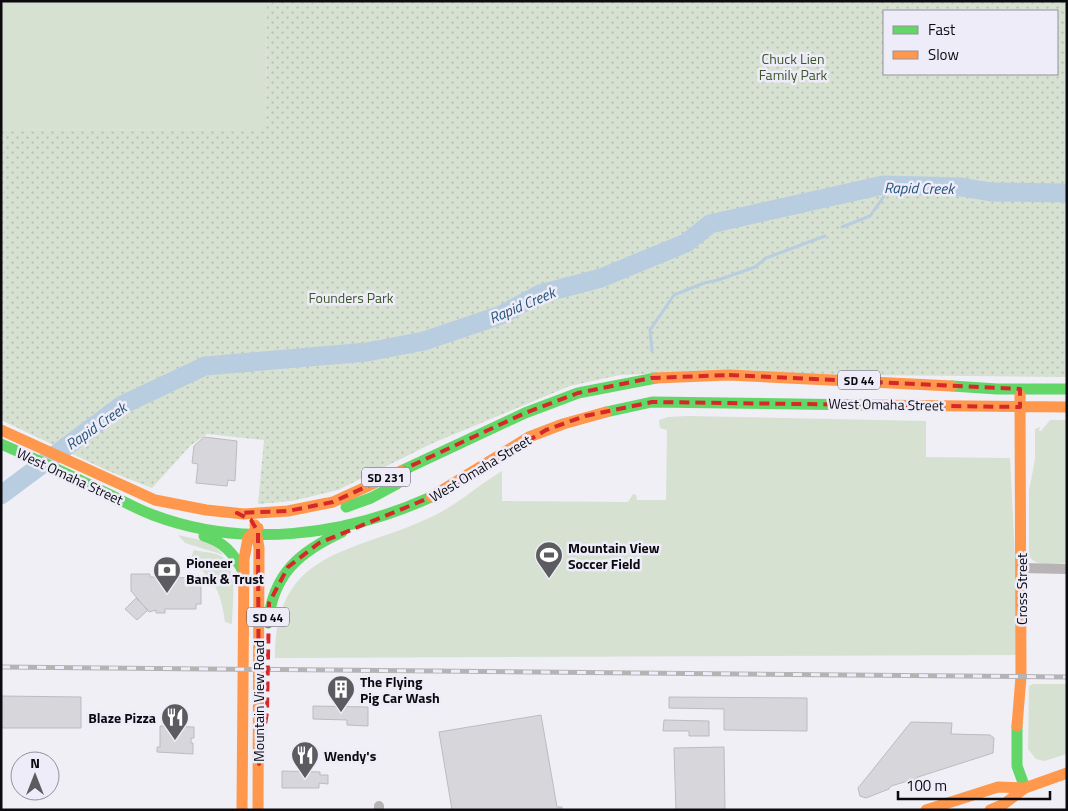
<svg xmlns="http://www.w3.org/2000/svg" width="1068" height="811" font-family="'Titillium Web',sans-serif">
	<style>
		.green { fill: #d6e1d2 }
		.park { fill: url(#park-dots); fill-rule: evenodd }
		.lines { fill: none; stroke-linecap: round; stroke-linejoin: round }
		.stream { stroke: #b9cde1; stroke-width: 3 }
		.river { stroke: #b9cde1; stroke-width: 19 }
		.building { fill: #d6d6db; stroke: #bbbbc0 }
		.street { stroke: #b8b3b4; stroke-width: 10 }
		.fast { stroke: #63d668; stroke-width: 11 }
		.slow { stroke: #ff974d; stroke-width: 11 }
		.rail-casing { stroke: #b5b4b5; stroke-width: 5 }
		.rail { stroke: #edecf8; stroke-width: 3; stroke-dasharray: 9; stroke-linecap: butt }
		.marked { fill: none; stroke: #d62828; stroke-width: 4; stroke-dasharray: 10 6; stroke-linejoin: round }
		.labels { text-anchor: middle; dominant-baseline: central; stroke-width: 5; stroke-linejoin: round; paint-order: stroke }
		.shield { fill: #edecf8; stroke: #4f4e55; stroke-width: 1 }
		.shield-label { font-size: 12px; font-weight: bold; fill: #0b0b0f }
		.park-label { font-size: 14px; fill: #3c5628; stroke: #edecf8 }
		.street-label { font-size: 14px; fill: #0b0b0f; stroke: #edecf8 }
		.poi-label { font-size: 14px; font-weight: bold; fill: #0b0b0f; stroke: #edecf8; text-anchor: start }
		.water-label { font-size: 15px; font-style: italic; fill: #275578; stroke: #edecf8 }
	</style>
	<defs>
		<pattern id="park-dots" width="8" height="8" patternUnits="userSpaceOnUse" patternTransform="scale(1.25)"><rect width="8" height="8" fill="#d6e1d2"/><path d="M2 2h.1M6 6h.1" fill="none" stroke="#b6c0b3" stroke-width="1.8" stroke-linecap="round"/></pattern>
	</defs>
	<rect width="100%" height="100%" fill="#efeff5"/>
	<!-- green -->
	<path class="green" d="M1,1H267L266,130L1,129Z
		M688,416L926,421V457L1010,458L1015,558L1016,655L275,658C275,549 352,554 429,518C456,506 477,486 502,471V501L628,502L633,494L636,495L637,500H666L667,430L660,428L659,420L668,417Z
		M1050,420H1067V563C1054,563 1037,568 1029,556V491L1035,459V429L1040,427L1039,431H1041Z
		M178,535L210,542L224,555L185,543Z
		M194,550C201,552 214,552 221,556C239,568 232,605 232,624L225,622C221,590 214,580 190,560Z
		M1033,684H1067V754L1044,761L1036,759L1028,749L1029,686Z"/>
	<!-- park -->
	<path class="park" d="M267,1H1067V377L672,373L620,375L570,386L433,443L338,490L292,501L258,504L264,440L207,434L190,446L152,488L106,470L1,420V129L266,130ZM884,11H1057V74H884Z"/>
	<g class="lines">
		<!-- stream -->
		<path class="stream" d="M842,227L870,216L892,185
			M652,351L650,330L674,295L704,283L718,280L755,267L766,258L825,236"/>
		<!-- river -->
		<path class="river" d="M1,495L122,405L205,366L367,352L424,341L501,315L540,294L601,278L686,243L710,224L883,185L961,187L991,192L1067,193"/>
	</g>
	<!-- building -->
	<path class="building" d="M204,437L237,441L235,481L228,480L227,486L196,483L198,464L192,463L194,446Z
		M131,574H150V577L197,578V582H201V604H196V609H165V613H156V610L149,612L131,591Z
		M136,598L148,610L137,620L125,609Z
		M1,696L81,697V728H1Z
		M669,697L807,698V731L724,730V709L669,708Z
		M313,706L368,707V726L347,725V720L313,719Z
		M541,715L557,807H562V810H452L439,732Z
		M664,720L709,721V736H689V731H663Z
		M911,722L952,723L951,734L990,735L994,738L993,753L918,777L912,782L908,781L891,786L889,789L866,798L860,796L858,788Z
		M160,726L194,727V738H191V743H193V754L157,752V747H160Z
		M724,747L725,810H676L674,748Z
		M282,771L320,772V775H328V784L319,783V788H282Z"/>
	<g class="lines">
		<!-- street -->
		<path class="street" d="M1021,568L1067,569
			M379,806V810"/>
		<!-- fast -->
		<path class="fast" d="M952,386L997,389H1067
			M606,412L652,402L864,405
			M1,444C33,458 66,473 98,489C116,497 134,508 153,515C243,549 345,536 431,497
			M401,471L525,413L578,393L656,378
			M346,507L371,498L397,484
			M204,536C224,542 233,553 243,571
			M268,623C273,574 299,552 342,532
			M1017,726V766L1025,788"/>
		<!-- slow -->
		<path class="slow" d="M656,378L729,375L952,386
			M864,405L1067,407
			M1,430L155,500L206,510L244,514L288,511L333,502L401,471
			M431,497L529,437L563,424L606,412
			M255,525L259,548L258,810
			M1017,726L1021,677L1020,395
			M242,810L244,559L248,538L258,528
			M926,810L998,787L1025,788
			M990,810L1004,804L1025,788L1067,773"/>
		<!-- rail casing -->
		<g class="rail-casing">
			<path id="rail" d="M1,667L1067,677"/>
		</g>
		<!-- rail -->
		<use href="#rail" class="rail"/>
	</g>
	<!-- marked area -->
	<path class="marked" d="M729,375L1020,389V407L652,402L585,416L546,430L441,493L319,543L288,567L269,603L267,712L259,764L258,532L251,520L237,513L288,511L333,502L525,413L578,393L651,378Z"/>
	<!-- icons -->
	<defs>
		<g id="stadium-pin" transform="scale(1.4375)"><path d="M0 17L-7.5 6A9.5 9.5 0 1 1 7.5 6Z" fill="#5b5b60" stroke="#edecf8"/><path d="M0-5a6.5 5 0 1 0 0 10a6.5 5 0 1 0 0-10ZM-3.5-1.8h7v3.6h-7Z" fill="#fff"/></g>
		<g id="bank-pin" transform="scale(1.4375)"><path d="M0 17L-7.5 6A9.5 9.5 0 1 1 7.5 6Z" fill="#5b5b60" stroke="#edecf8"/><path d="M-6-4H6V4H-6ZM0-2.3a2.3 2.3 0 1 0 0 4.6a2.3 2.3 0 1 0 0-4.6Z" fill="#fff"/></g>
		<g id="building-pin" transform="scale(1.4375)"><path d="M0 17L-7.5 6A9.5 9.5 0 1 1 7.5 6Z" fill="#5b5b60" stroke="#edecf8"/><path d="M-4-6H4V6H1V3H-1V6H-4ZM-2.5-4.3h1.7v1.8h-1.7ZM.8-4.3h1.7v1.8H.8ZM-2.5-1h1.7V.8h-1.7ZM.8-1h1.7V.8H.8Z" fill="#fff"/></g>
		<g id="restaurant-pin" transform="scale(1.4375)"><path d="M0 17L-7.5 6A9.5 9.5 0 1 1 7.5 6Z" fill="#5b5b60" stroke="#edecf8"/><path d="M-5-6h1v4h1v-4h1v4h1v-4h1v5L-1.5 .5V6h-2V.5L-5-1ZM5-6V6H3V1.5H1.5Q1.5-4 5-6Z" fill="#fff"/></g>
	</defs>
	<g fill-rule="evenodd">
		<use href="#stadium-pin" x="549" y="555"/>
		<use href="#bank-pin" x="167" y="570"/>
		<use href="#building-pin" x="341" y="689"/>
		<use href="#restaurant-pin" x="175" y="717"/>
		<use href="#restaurant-pin" x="305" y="755"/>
	</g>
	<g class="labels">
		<!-- shield labels -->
		<g class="shield">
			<rect x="838" y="370.5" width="42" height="19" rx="4"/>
			<rect x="362" y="467.5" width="48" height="19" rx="4"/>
			<rect x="247" y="607.5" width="42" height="19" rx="4"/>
		</g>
		<g class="shield-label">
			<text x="859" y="380">SD 44</text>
			<text x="386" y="477">SD 231</text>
			<text x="268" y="617">SD 44</text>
		</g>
		<!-- park labels -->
		<g class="park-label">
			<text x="793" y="58">Chuck Lien<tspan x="793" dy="16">Family Park</tspan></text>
			<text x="351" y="297">Founders Park</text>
		</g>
		<!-- street labels -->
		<g class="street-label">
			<text transform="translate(886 404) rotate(1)">West Omaha Street</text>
			<text transform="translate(480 468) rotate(-31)">West Omaha Street</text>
			<text transform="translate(70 476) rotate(25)">West Omaha Street</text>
			<text transform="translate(1021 589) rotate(-90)">Cross Street</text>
			<text transform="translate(258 701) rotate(-90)">Mountain View Road</text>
		</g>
		<!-- poi labels -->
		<g class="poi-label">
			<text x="568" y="547">Mountain View<tspan x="568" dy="16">Soccer Field</tspan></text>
			<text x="186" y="562">Pioneer<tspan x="186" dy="16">Bank &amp; Trust</tspan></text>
			<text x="360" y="681">The Flying<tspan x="360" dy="16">Pig Car Wash</tspan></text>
			<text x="156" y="717" text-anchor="end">Blaze Pizza</text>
			<text x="324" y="755">Wendy's</text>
		</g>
		<!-- water labels -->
		<g class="water-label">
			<text transform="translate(919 188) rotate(1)">Rapid Creek</text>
			<text transform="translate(522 305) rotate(-23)">Rapid Creek</text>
			<text transform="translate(96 426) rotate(-35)">Rapid Creek</text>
		</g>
	</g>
	<!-- border -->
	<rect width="1068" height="811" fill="none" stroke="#0b0b0f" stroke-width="5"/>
	<!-- legend -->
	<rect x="883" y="10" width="175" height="65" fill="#edecf8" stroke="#93929b"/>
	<rect x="893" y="26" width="25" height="8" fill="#63d668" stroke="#93929b"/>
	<text x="928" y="35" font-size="15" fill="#0b0b0f">Fast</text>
	<rect x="893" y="51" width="25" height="8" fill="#ff974d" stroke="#93929b"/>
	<text x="928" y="60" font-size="15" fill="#0b0b0f">Slow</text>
	<!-- north arrow -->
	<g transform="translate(35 776)"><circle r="24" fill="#edecf8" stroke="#93929b"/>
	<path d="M0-4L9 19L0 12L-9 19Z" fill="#5b5b60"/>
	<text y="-8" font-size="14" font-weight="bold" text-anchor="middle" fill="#0b0b0f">N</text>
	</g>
	<!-- scale -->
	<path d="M898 791v8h152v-8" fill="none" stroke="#0b0b0f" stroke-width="2.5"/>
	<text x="906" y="791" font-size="15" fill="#0b0b0f" stroke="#edecf8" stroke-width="4" paint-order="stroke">100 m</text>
</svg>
